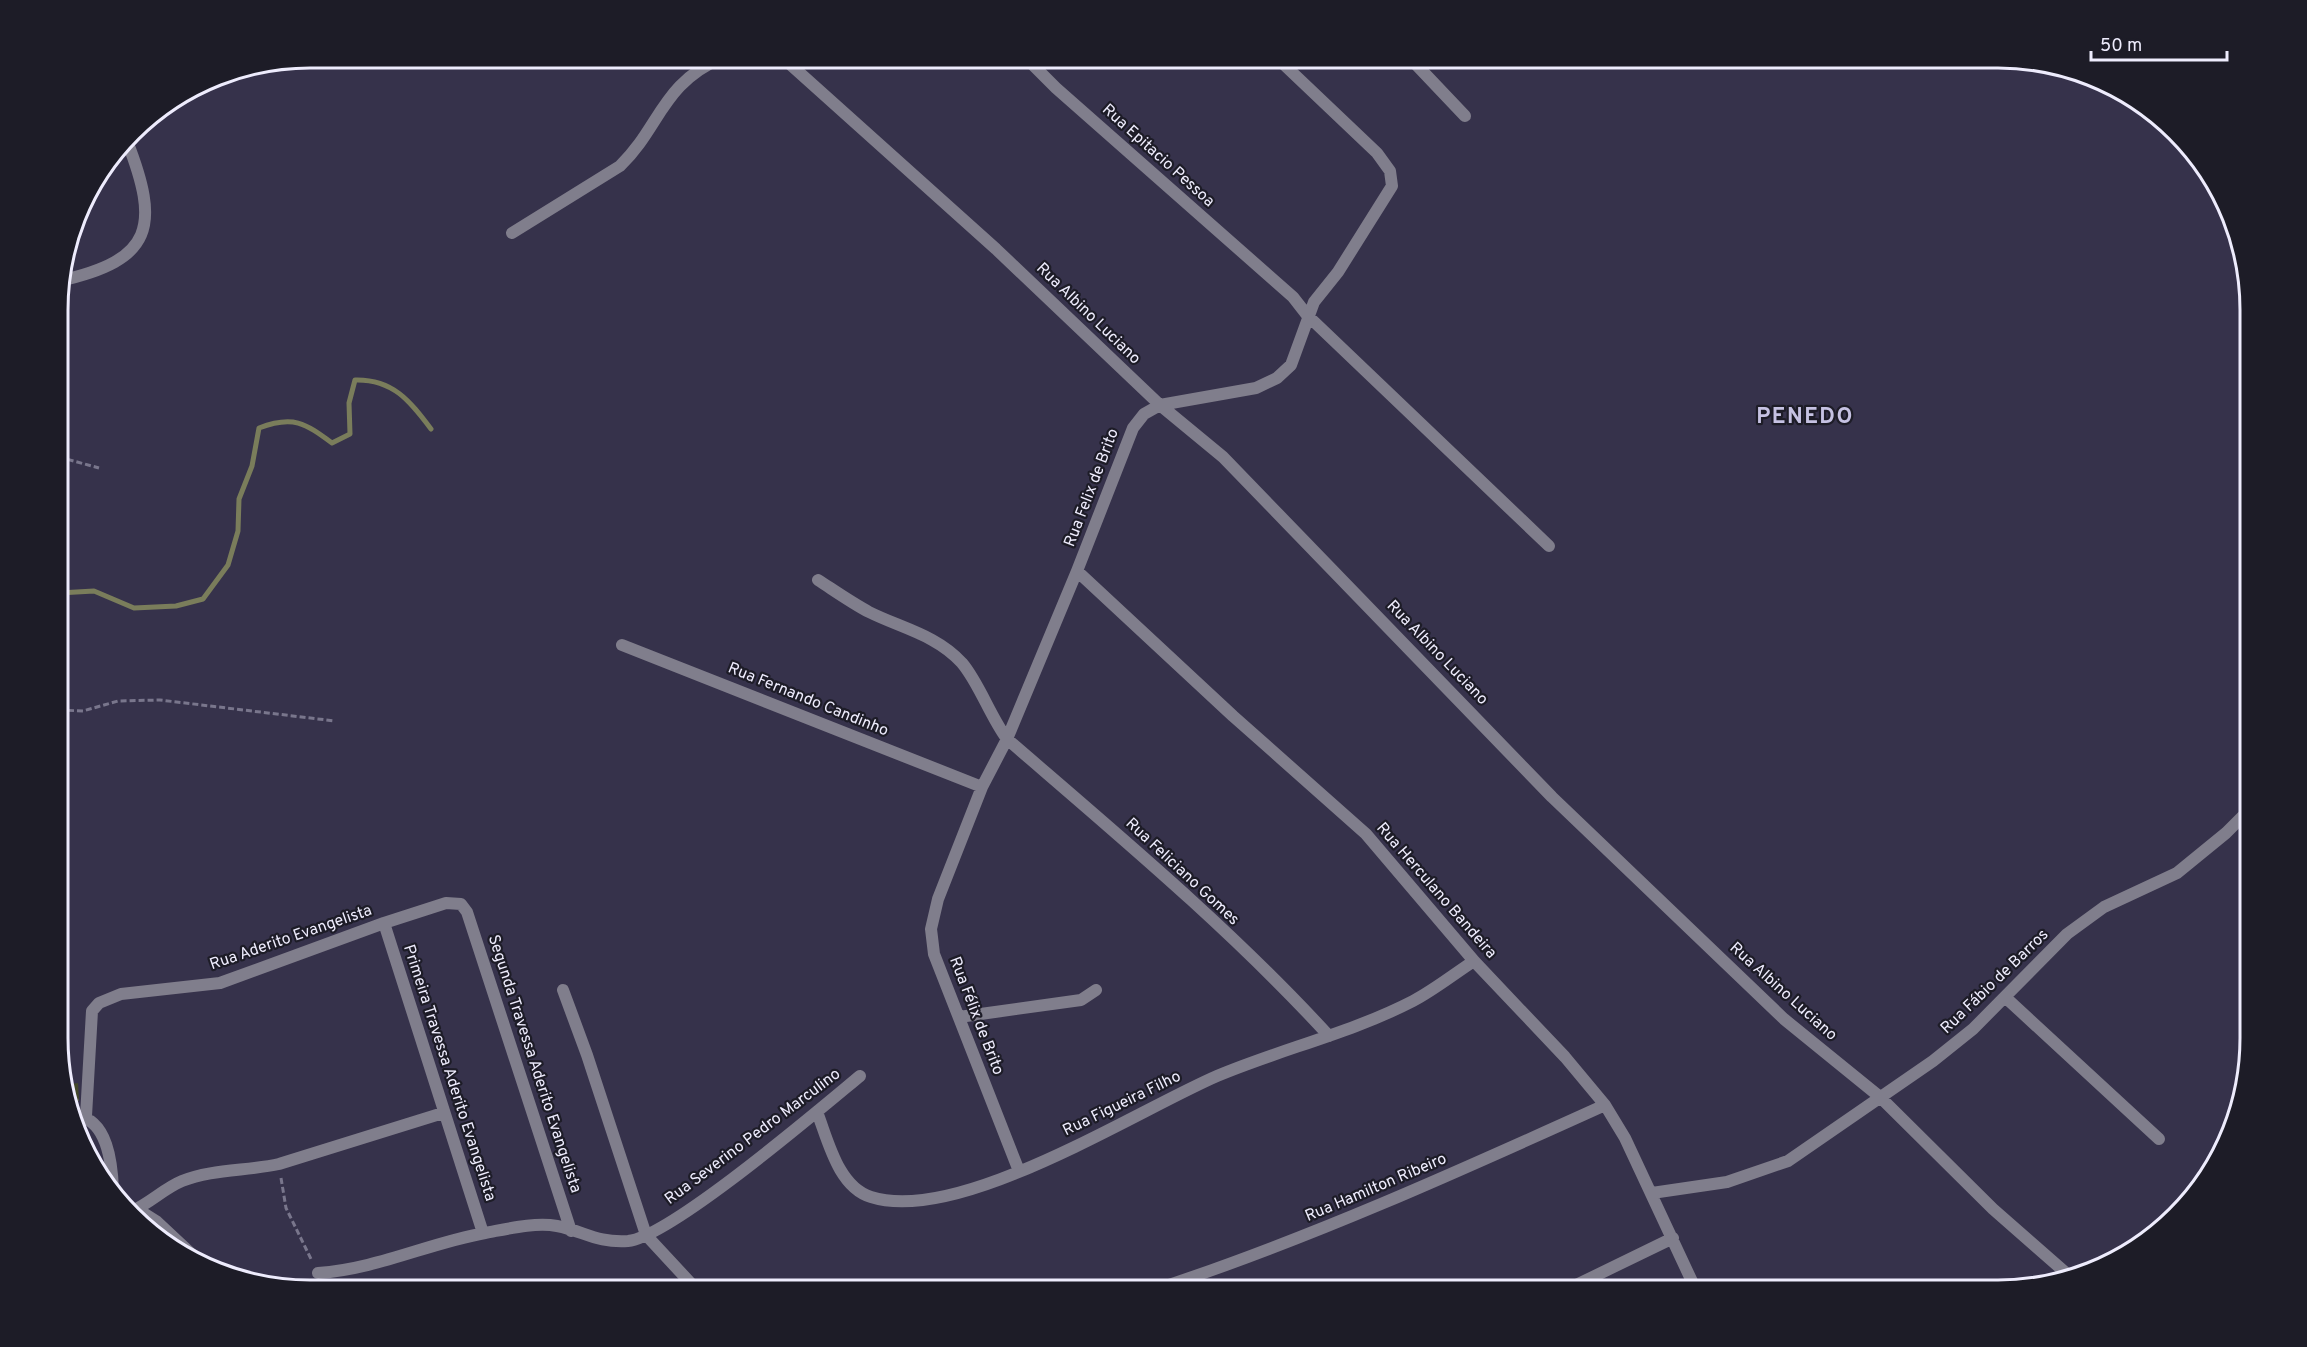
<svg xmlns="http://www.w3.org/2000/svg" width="2307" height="1347" font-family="Overpass,sans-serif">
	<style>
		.park { fill: url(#park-crowns) }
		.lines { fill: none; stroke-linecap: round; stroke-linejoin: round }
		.stream { stroke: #7a7d5b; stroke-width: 5 }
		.path { stroke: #79768c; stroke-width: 3; stroke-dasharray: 6 3; stroke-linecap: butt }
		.minor { stroke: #807e8c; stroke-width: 12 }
		.labels { text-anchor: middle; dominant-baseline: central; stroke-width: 4.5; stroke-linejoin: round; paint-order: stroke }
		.street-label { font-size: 16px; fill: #eeecfd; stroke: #1d1c27 }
		.district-label { font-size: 22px; font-weight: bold; letter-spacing: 1.5px; fill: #c6c2e3; stroke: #1d1c27 }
		.rim { fill: none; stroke: #eeecfd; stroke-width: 3 }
	</style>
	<defs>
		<pattern id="park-crowns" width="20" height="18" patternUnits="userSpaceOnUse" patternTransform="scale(1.5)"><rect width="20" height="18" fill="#434729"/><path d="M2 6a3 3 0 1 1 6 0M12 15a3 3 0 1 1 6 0" fill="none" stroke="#5e6249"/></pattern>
	</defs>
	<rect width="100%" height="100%" fill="#36324b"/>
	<!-- park -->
	<path class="park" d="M78,1083L79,1100L74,1108L65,1085Z"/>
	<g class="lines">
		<!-- stream -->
		<path class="stream" d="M59,593L94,591L134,608L176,606L203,599L228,565L238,531L239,499L252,466L259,428C293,415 305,423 332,443L350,434L349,403L355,380C393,379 410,401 431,429"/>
		<!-- path -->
		<path class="path" d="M59,457L99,468
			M59,710L83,711L118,701L160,700L335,721
			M281,1178L286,1208L312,1261"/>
		<!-- minor -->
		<path class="minor" d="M782,57L996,249L1160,405L1223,457L1552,797L1784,1019L1880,1097L1993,1209L2066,1273
			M1025,57L1056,88L1293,297L1307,315L1549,546
			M1409,57L1465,116
			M512,233L620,166C661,126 661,84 723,57
			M59,281C154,260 160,226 127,141
			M1077,571L1233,716L1366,834L1474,961L1565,1057L1605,1105L1625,1138L1696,1290
			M818,580C835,591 852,603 869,612C901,628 937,635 962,663C979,683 990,716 1007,739C1117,834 1231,929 1329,1036
			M622,645L982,787
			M384,923L483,1233
			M563,990L587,1055L646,1235L697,1290
			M2005,997L2159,1139
			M959,1017L1081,1000L1096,990
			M817,1112C828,1140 838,1187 871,1197C958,1225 1134,1112 1217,1076C1281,1049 1351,1033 1413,1001C1434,990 1454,974 1474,961
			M76,1116C108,1119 112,1164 113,1190
			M86,1116L92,1011L99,1003L121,994L220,983L384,923L446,903L461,904L467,912L571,1231
			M1019,1171L934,954L931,929L938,899L982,787L1007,739L1077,571L1133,428L1144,414L1160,405L1256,388L1277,378L1291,365L1314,302L1338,272L1392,186L1390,171L1377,153L1276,57
			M1652,1193L1727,1182L1788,1161L1933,1061L1973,1029L2067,934L2104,907L2177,873L2226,833L2249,810
			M137,1209L156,1221L202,1264
			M134,1210C151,1202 165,1188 182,1181C211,1169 248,1171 279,1164L443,1113
			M318,1273C377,1269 429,1243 485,1233C507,1229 535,1222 557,1226C584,1231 596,1243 628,1241C670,1237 820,1109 860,1076
			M1154,1290C1309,1239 1457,1172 1605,1105
			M1566,1290L1673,1238"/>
	</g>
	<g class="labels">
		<!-- street labels -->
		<g class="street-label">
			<text transform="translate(1158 156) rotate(42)">Rua Epitacio Pessoa</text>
			<text transform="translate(1088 314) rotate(44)">Rua Albino Luciano</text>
			<text transform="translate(1092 488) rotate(-69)">Rua Felix de Brito</text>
			<text transform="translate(1437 653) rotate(46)">Rua Albino Luciano</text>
			<text transform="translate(808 700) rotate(22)">Rua Fernando Candinho</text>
			<text transform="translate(1182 872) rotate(43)">Rua Feliciano Gomes</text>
			<text transform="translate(1436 891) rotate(49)">Rua Herculano Bandeira</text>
			<text transform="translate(291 938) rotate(-19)">Rua Aderito Evangelista</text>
			<text transform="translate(1995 982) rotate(-44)">Rua Fábio de Barros</text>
			<text transform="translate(1783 992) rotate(42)">Rua Albino Luciano</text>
			<text transform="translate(976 1016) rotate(69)">Rua Félix de Brito</text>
			<text transform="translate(534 1064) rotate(72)">Segunda Travessa Aderito Evangelista</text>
			<text transform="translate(449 1073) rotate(72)">Primeira Travessa Aderito Evangelista</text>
			<text transform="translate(1122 1104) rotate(-26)">Rua Figueira Filho</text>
			<text transform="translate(753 1137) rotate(-37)">Rua Severino Pedro Marculino</text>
			<text transform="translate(1376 1188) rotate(-23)">Rua Hamilton Ribeiro</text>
		</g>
		<!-- district labels -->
		<g class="district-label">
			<text x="1805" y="417">PENEDO</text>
		</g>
	</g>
	<!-- crop -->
	<path d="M0 0H2307V1347H0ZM310 68H1998A242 242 0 0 1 2240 310V1038A242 242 0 0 1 1998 1280H310A242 242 0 0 1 68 1038V310A242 242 0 0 1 310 68Z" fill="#1d1c27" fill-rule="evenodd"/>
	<path class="rim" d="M310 68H1998A242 242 0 0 1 2240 310V1038A242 242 0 0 1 1998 1280H310A242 242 0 0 1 68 1038V310A242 242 0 0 1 310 68Z"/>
	<!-- scale -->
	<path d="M2091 51v9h136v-9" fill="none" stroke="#eeecfd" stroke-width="3"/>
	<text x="2100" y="51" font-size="18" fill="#eeecfd" stroke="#1d1c27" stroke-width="4.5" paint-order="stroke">50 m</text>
</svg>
